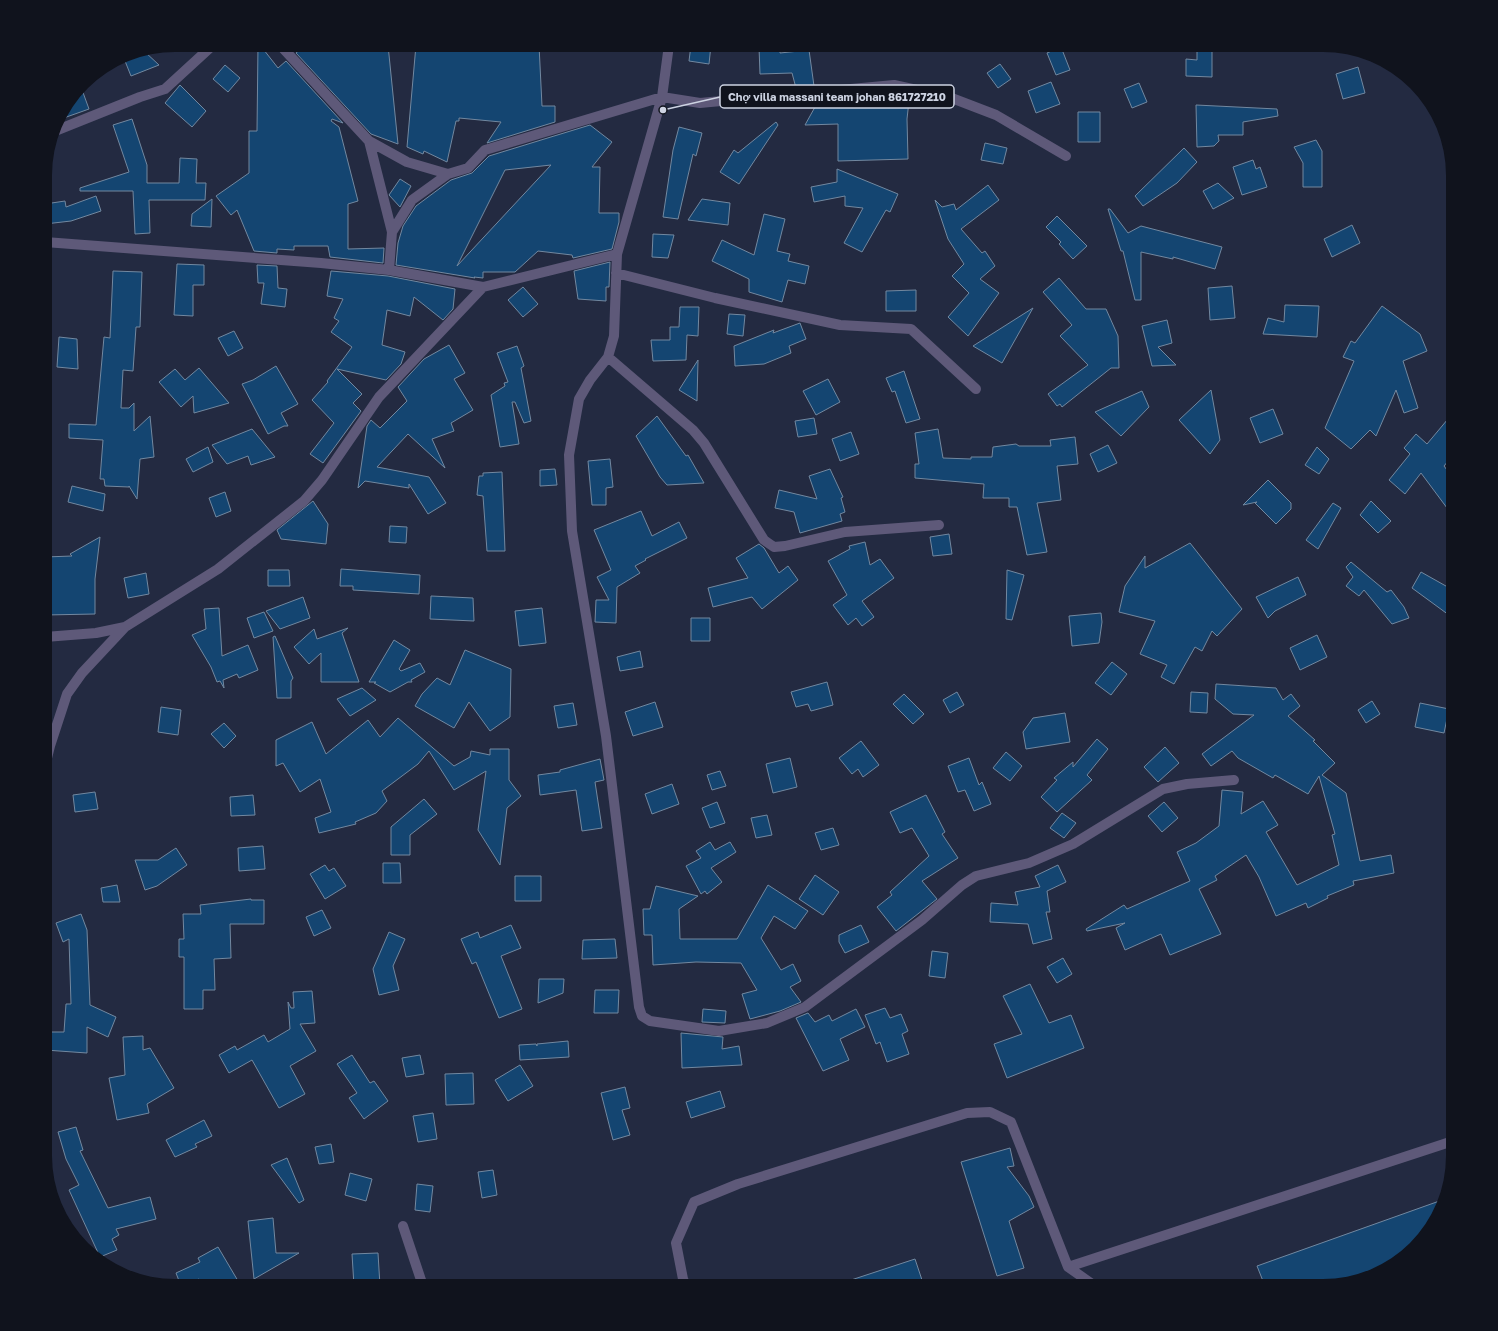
<svg xmlns="http://www.w3.org/2000/svg" width="1498" height="1331" font-family="'Golos Text',sans-serif">
	<style>
		.building { fill: #144571; stroke: #7288a0; fill-rule: evenodd }
		.lines { fill: none; stroke-linecap: round; stroke-linejoin: round }
		.minor { stroke: #5e5979; stroke-width: 10 }
		.leader { fill: none; stroke: #cdd3e2; stroke-width: 1.5 }
		.callout-dot { fill: #cdd3e2; stroke: #10131d; stroke-width: 1.5 }
		.callout { fill: #10131d; stroke: #cdd3e2; stroke-width: 1.5 }
		.callout-label { font-size: 11px; text-anchor: middle; font-weight: bold; fill: #cdd3e2 }
	</style>
	<rect width="100%" height="100%" fill="#232a41"/>
	<!-- building -->
	<path class="building" d="M258,45H260L278,68L286,61L343,123L332,119L331,121L339,127L358,201L348,204V249L384,248L383,263L330,257L328,246H294V250L277,249V253L254,251L237,210L231,215L216,196L249,173V131H257Z
		M306,45H388L398,144L371,134L296,53Z
		M416,45H539L542,106H555V122L487,143L501,122L459,118V121H456L447,162L424,151L423,154L407,147Z
		M691,45H711L709,64L689,61Z
		M780,46V53L809,50L814,86L796,88L792,73L760,74L759,47Z
		M1061,47L1070,70L1056,75L1047,53Z
		M1197,50L1212,51V77L1186,76V59L1197,60Z
		M144,51L159,65L131,76L123,56Z
		M1000,64L1011,79L998,88L987,73Z
		M225,65L240,78L228,92L213,79Z
		M1358,67L1365,93L1343,99L1336,74Z
		M1051,82L1060,104L1036,113L1028,91Z
		M1139,83L1147,102L1132,108L1124,89Z
		M180,85L206,111L192,127L165,103Z
		M81,87L89,109L58,120V117Z
		M874,93L875,100L909,101L907,119L908,159L838,161V124L805,125L820,98Z
		M1196,105L1277,109L1278,116L1243,122V135H1218L1219,141L1214,146L1197,147Z
		M1078,112H1100V142H1078Z
		M132,119L147,165V183H179L180,158L197,159L196,183H206L205,200H149L150,233L135,234L133,191H80V188L129,172L113,125Z
		M776,122L778,125L739,184L720,172L734,150L738,153Z
		M590,125L612,142L592,167H600L599,213H619V222L612,249L573,258L572,255L538,251L515,272H483V278L474,277L475,278L396,265L398,243L403,226L416,206L451,180L472,173L489,156ZM551,165L457,266L505,170Z
		M679,127L702,133L696,156L693,154L678,219L663,217L673,150Z
		M1316,140L1322,151V187H1303V163L1294,147Z
		M985,143L1007,148L1003,164L981,160Z
		M1184,148L1197,162L1177,183L1143,206L1135,196Z
		M1253,160L1256,169L1260,167L1267,187L1242,195L1233,167Z
		M837,169L898,194L890,212L886,210L862,252L844,243L863,208L845,206V196L814,202L811,187L837,182Z
		M400,179L411,186L400,207L389,195Z
		M1218,183L1234,198L1213,209L1203,191Z
		M988,185L999,200L961,229L982,253L985,251L995,266L980,279L999,293L968,336L948,317L969,293L952,276L964,264L948,239L935,200L942,207L954,204L956,210Z
		M96,196L101,211L71,221L45,224V204L65,201L66,207Z
		M212,199L211,227L191,226L192,214Z
		M702,199L730,203L728,225L688,220Z
		M1108,209H1110L1128,233L1141,226L1222,247L1215,269L1173,257V259L1141,252V300H1135L1123,251H1121Z
		M764,214L785,219L777,251L790,254L788,261L809,266L805,284L788,280L782,302L749,292V279L712,261L722,240L754,255Z
		M1057,216L1087,246L1073,259L1059,244L1061,242L1046,227Z
		M1352,225L1360,243L1332,257L1324,239Z
		M653,234L674,235L668,258L652,257Z
		M610,262L609,287H606V301L578,299L574,271Z
		M177,264L204,265V285H193V316L174,315Z
		M257,265L277,266L278,288L287,289L285,307L261,304L264,283H258Z
		M113,271L142,272L140,327H136L133,371L123,370L121,408H129L134,403V431L150,416L154,457L140,459L137,499L129,486V487L105,486L104,479H100L103,440L69,438V424L96,425L104,337L110,338Z
		M331,271L388,276L455,289L453,309L443,320L414,297L410,316L387,310L382,345L405,352L401,364L386,380L337,369L362,394L353,403L361,411L323,463L310,454L334,423L312,400L328,382L327,381L352,347L331,332L339,321L334,318L343,299L327,296Z
		M1059,278L1086,309H1106L1118,336L1119,368H1111L1062,407L1060,404L1057,406L1048,394L1088,365L1060,336L1072,325L1043,292Z
		M1232,286L1235,318L1210,320L1208,288Z
		M523,287L538,304L523,317L508,300Z
		M916,290V311H886V291Z
		M1285,305L1319,306L1317,337L1263,334L1268,318L1284,322Z
		M1382,306L1420,334L1427,351L1403,361L1418,408L1404,413L1396,390L1376,436L1370,430L1351,449L1325,428L1354,361L1343,357L1351,341L1355,343Z
		M680,307H699L698,336L687,335L686,360L653,361L651,340H670V327H679Z
		M1033,308L1002,363L973,346Z
		M729,314L745,315L743,336L727,334Z
		M1167,320L1172,343L1158,347L1176,365L1152,366L1142,326Z
		M800,323L806,339L789,346L791,353L764,364L735,366L734,346L774,330L773,333Z
		M234,331L243,348L228,356L218,338Z
		M59,337L77,339L78,369L57,367Z
		M449,345L465,373L454,379L473,410L451,423L454,431L432,439L445,468L408,434L377,467L429,477L446,503L428,514L409,484V488L365,481L358,488L367,426L371,420L380,428L407,401L398,387L424,359Z
		M517,346L524,366L521,368L531,421L524,423L515,402H512L519,444L500,447L491,395L505,386L504,383L508,382L497,353Z
		M698,360L697,401L679,390Z
		M276,366L298,404L281,413L288,426H284L268,434L242,384L253,380Z
		M199,368L229,403L194,413L193,396L181,407L159,382L175,369L185,380Z
		M904,371L920,419L906,423L895,391L892,392L886,378Z
		M828,379L840,402L816,415L803,391Z
		M1211,390L1220,440L1210,454L1179,420Z
		M1142,391L1149,407L1121,436L1095,412Z
		M1273,409L1283,434L1260,443L1250,418Z
		M1453,413V455L1444,466L1453,478V516L1421,473L1405,494L1389,480L1410,454L1404,448L1416,434L1427,444Z
		M657,416L686,456L688,455L704,483L667,485L660,477L636,436Z
		M814,418L817,434L798,437L795,421Z
		M252,429L275,457L251,465L248,456L227,464L212,445Z
		M938,429L943,458L971,459V457H992L993,447L1016,444L1019,446H1051L1050,440L1075,437L1078,464L1057,466L1061,500L1037,503L1047,552L1027,555L1017,507H1009V498H983L984,484L915,478V464H919L915,433Z
		M851,432L859,454L840,461L832,439Z
		M1108,445L1117,463L1098,472L1090,454Z
		M208,447L213,462L193,472L186,459Z
		M1317,447L1329,459L1319,474L1305,465Z
		M610,459L613,487L606,488V505H592L588,461Z
		M555,469L557,485L540,486V470Z
		M830,469L843,497L841,498L845,512L840,514L842,521L800,533L794,512L775,508L779,490L817,499L809,476Z
		M502,472L505,551H487L483,496L477,495L479,476H483V473Z
		M1268,480L1291,503V509L1276,524L1255,503L1257,502L1243,505Z
		M72,486L105,494L103,511L68,502Z
		M225,492L231,511L216,517L209,498Z
		M313,501L328,524L326,544L281,539L277,530Z
		M1371,501L1391,521L1378,533L1360,515Z
		M1333,503L1341,508L1318,549L1306,540Z
		M641,511L652,536L679,522L687,538L645,559L646,560L635,566L640,573L617,587L616,623L595,622L596,600H609L597,577L611,570L594,530Z
		M390,526L407,527L406,543L389,542Z
		M949,534L952,554L933,556L930,537Z
		M100,537L95,579V614L45,615V557L72,556L70,554Z
		M865,542L870,565L880,559L894,578L862,601L874,617L862,626L856,618L848,625L833,605L847,595L828,561L850,549L849,546Z
		M1190,543L1242,609L1217,636L1212,631L1202,651L1195,647L1174,684L1161,677L1167,665L1140,654L1155,621L1119,612L1125,586L1145,556V568Z
		M759,544L764,548L779,573L788,566L798,580L762,609L752,597L713,607L708,588L748,578L736,558Z
		M1351,562L1387,592L1391,590L1404,607L1409,618L1392,624L1364,590L1359,596L1346,586L1353,577L1346,567Z
		M341,569L420,575L419,594L353,590V586H340Z
		M268,570H289L290,586H268Z
		M1007,570L1024,575L1012,620L1006,619Z
		M1421,572L1453,590V618L1412,588Z
		M146,573L149,594L128,598L124,578Z
		M1298,577L1306,595L1275,611L1268,618L1256,597Z
		M431,596L473,598L474,621L430,619Z
		M303,597L310,618L280,629L266,611Z
		M219,608L222,656L248,645L258,670L239,678L237,674L223,680L224,688L220,681L217,682L211,667L192,635L206,629L204,609Z
		M542,608L546,643L519,646L515,611Z
		M264,612L273,631L254,638L247,618Z
		M1101,613L1102,622L1099,643L1072,646L1069,616Z
		M691,618H710V641H691Z
		M348,628L342,633L359,682H321V653L309,664L294,647L314,629L317,639Z
		M1317,635L1327,657L1300,670L1290,648Z
		M275,636L293,678L291,681V698H277L273,637Z
		M394,640L410,650L399,669L401,671L420,663L425,672L411,680L412,682H408L390,692L374,683L376,682H369Z
		M465,650L511,669L510,717L490,731L469,702L454,728L415,706L422,694L437,678L450,685Z
		M640,651L643,667L620,671L617,657Z
		M1112,662L1127,674L1111,695L1095,683Z
		M827,682L833,705L811,711L808,704L796,707L791,692Z
		M1216,684L1276,688L1283,700L1291,694L1300,706L1288,716L1315,740L1313,741L1335,763L1322,775L1346,793L1360,861L1391,855L1394,873L1353,881L1354,885L1327,896L1328,898L1308,908L1306,903L1276,916L1259,877L1246,855L1215,876L1217,880L1199,889L1221,934L1170,955L1161,934L1125,950L1116,928L1125,923L1087,931L1086,929L1124,905L1127,909L1190,881L1177,852L1196,843L1219,826L1222,790L1243,792L1241,814L1263,801L1278,825L1266,832L1297,885L1339,865L1332,835L1335,834L1319,776L1308,794L1275,775L1273,778L1238,758L1232,751L1211,766L1202,754L1254,715L1233,714L1215,699Z
		M362,688L376,700L350,716L337,699Z
		M957,692L964,705L950,713L943,700Z
		M1191,692L1208,693L1207,713L1190,712Z
		M904,694L924,714L913,724L893,704Z
		M1372,701L1380,714L1366,723L1358,710Z
		M655,702L663,727L633,736L625,712Z
		M573,703L577,725L558,728L554,706Z
		M1420,703L1449,709L1444,733L1415,727Z
		M161,707L181,710L178,735L158,732Z
		M1065,713L1070,742L1026,749L1023,732L1033,718Z
		M398,718L454,766L470,757L471,751L490,755V749H509V780L521,796L507,808L500,865L478,830L486,771L454,790L429,751L418,764L382,791L387,801L376,813L355,822L356,824L319,833L315,818L331,812L320,779L300,792L283,763L276,766V740L312,722L326,754L368,720L380,737Z
		M224,723L236,736L224,748L211,734Z
		M1097,739L1108,749L1087,775L1092,780L1057,812L1041,797L1057,780L1054,778L1073,762V767Z
		M861,741L879,765L863,777L858,769L852,774L839,758Z
		M1165,747L1179,763L1158,782L1144,767Z
		M1006,752L1022,766L1010,781L993,768Z
		M790,758L797,787L773,793L766,764Z
		M969,758L979,785L982,782L991,804L974,811L965,790L958,792L948,766Z
		M600,759L604,780L595,782L602,828L582,831L576,790L540,795L538,775L560,772V770Z
		M720,771L726,786L712,790L707,775Z
		M672,784L679,804L652,814L645,794Z
		M95,792L98,809L75,812L73,795Z
		M253,795L255,815L231,816L230,797Z
		M926,795L945,832L942,834L958,858L922,881L937,899L896,931L877,907L892,895L890,892L929,856L912,828L900,833L890,812Z
		M424,799L437,814L410,835V855H391V827Z
		M717,802L725,823L710,828L702,808Z
		M1164,802L1178,818L1162,832L1148,816Z
		M1062,813L1076,823L1064,838L1050,828Z
		M767,815L772,835L756,838L751,818Z
		M833,828L839,845L821,850L815,833Z
		M710,842L715,850L730,842L736,852L711,868L722,882L707,894L705,891L701,894L686,866L701,858L696,851Z
		M263,846L265,869L239,871L238,848Z
		M176,848L187,865L157,886L145,890L135,860H158Z
		M383,863H400L401,883H383Z
		M325,865L329,871L334,868L346,886L325,899L310,874Z
		M1058,865L1066,882L1047,891L1050,912H1046L1052,939L1033,944L1028,924L990,922L991,903L1018,905L1015,892L1040,887L1035,876Z
		M815,875L839,892L823,915L799,899Z
		M515,876H541V901H515Z
		M117,885L120,902H103L101,888Z
		M768,885L808,911L795,929L774,916L761,938L781,970L793,964L801,981L790,987L801,1002L780,1011L750,1019L742,994L757,990L741,963L696,962L653,965L652,935H644L643,909H650L656,886L698,896L679,909L680,939H737Z
		M251,899V900H264V924H230L231,958L214,959L215,990H203V1009H184V957H179V939H184L183,914H201L200,905Z
		M322,910L331,928L314,936L306,917Z
		M81,914L87,930L90,1005L116,1017L108,1037L87,1027V1053L45,1050V1032H64L66,1004H71L69,939L63,942L56,923Z
		M511,925L521,948L501,956L522,1009L499,1018L476,962L472,964L461,939L478,932L480,938Z
		M861,925L869,942L845,953L839,942V935Z
		M389,932L405,939L393,966L399,990L379,995L373,969Z
		M615,939L617,958L582,959L583,940Z
		M932,951L948,953L945,978L929,976Z
		M1063,958L1072,974L1057,983L1047,967Z
		M539,979H564L563,993L538,1003Z
		M1030,984L1049,1023L1071,1015L1084,1048L1007,1078L994,1044L1022,1034L1003,996Z
		M595,990H619L618,1013H594Z
		M312,991L315,1023L300,1024L316,1051L290,1066L305,1094L279,1108L252,1060L229,1073L219,1055L235,1046L237,1050L264,1035L268,1042L290,1029L288,1002L291,1008H294L293,992Z
		M885,1008L890,1018L901,1014L908,1031L902,1034L909,1054L887,1062L880,1042L876,1044L865,1015Z
		M703,1009L726,1011L725,1023L702,1022Z
		M856,1009L865,1027L840,1039L849,1060L823,1071L796,1018L808,1013L815,1022L829,1015L832,1021Z
		M681,1033L723,1037L722,1049L739,1046L742,1065L682,1068Z
		M143,1036V1050L150,1048L174,1088L147,1104L149,1113L117,1120L109,1078L125,1075L123,1037Z
		M568,1041L569,1057L520,1060L519,1045L536,1044L537,1046V1044Z
		M352,1055L370,1083L374,1081L388,1101L364,1119L349,1098L357,1093L337,1064Z
		M420,1055L424,1074L406,1077L402,1058Z
		M520,1065L533,1086L508,1101L495,1080Z
		M473,1073L474,1104L446,1105L445,1074Z
		M625,1087L630,1108L622,1110L630,1135L613,1140L601,1093Z
		M720,1091L725,1107L691,1118L686,1102Z
		M433,1113L437,1139L418,1142L413,1116Z
		M204,1120L212,1136L195,1144L197,1147L175,1157L166,1140Z
		M76,1127L83,1150L80,1151L108,1208L150,1197L156,1219L116,1229L119,1235L112,1239L117,1250L100,1257L69,1190L79,1185L66,1159L58,1132Z
		M331,1144L334,1162L319,1164L315,1147Z
		M1010,1148L1014,1166L1007,1167L1029,1196L1034,1207L1009,1221L1024,1268L997,1276L961,1162Z
		M287,1158L304,1200L299,1203L271,1165Z
		M493,1170L497,1195L482,1198L478,1172Z
		M350,1173L372,1179L366,1201L345,1195Z
		M417,1184L433,1186L430,1212L415,1210Z
		M1445,1199L1443,1206L1415,1248L1373,1276L1323,1286H1265L1257,1266Z
		M273,1218L276,1253H299L254,1279L248,1221Z
		M218,1247L241,1286H201L199,1279L181,1286L176,1273L200,1262L198,1258Z
		M378,1253L380,1286H354L352,1254Z
		M915,1259L924,1286H843L842,1283Z"/>
	<g class="lines">
		<!-- minor -->
		<path class="minor" d="M280,45L369,141L407,162L448,174
			M669,45L662,97L617,254L614,336L608,357L590,380L579,399L569,455L572,531L606,736L639,1007L642,1016L650,1021L719,1031L767,1023L805,1007L922,920L962,885L976,876L1029,863L1073,844L1163,789L1187,784L1234,780
			M55,131L140,97L165,89L213,45
			M369,141L392,232
			M45,242L321,263L389,270L483,287L617,254
			M389,270L392,232L412,200L448,174L468,168L485,150L662,97L700,103L894,85L949,97L996,115L1066,156
			M616,273L715,298L840,325L911,329L976,389
			M608,357L693,430L704,443L764,540L774,547L785,546L845,532L939,525
			M45,637L96,633L125,627
			M45,766L50,746L67,694L82,673L125,627L218,569L304,501L322,480L379,397L483,287
			M403,1226L423,1286
			M1068,1267L1453,1141
			M686,1286L683,1279L676,1243L694,1202L738,1184L967,1113L990,1112L1011,1122L1068,1267L1095,1286"/>
	</g>
	<!-- crop -->
	<path d="M0 0H1498V1331H0ZM175 52H1323A123 123 0 0 1 1446 175V1156A123 123 0 0 1 1323 1279H175A123 123 0 0 1 52 1156V175A123 123 0 0 1 175 52Z" fill="#10131d" fill-rule="evenodd"/>
	<!-- callouts -->
	<path class="leader" d="M663 110L720 97"/>
	<circle class="callout-dot" cx="663" cy="110" r="4"/>
	<rect class="callout" x="720" y="85" width="234" height="23" rx="4"/>
	<g class="callout-label">
		<text x="837" y="101">Chợ villa massani team johan 861727210</text>
	</g>
</svg>
